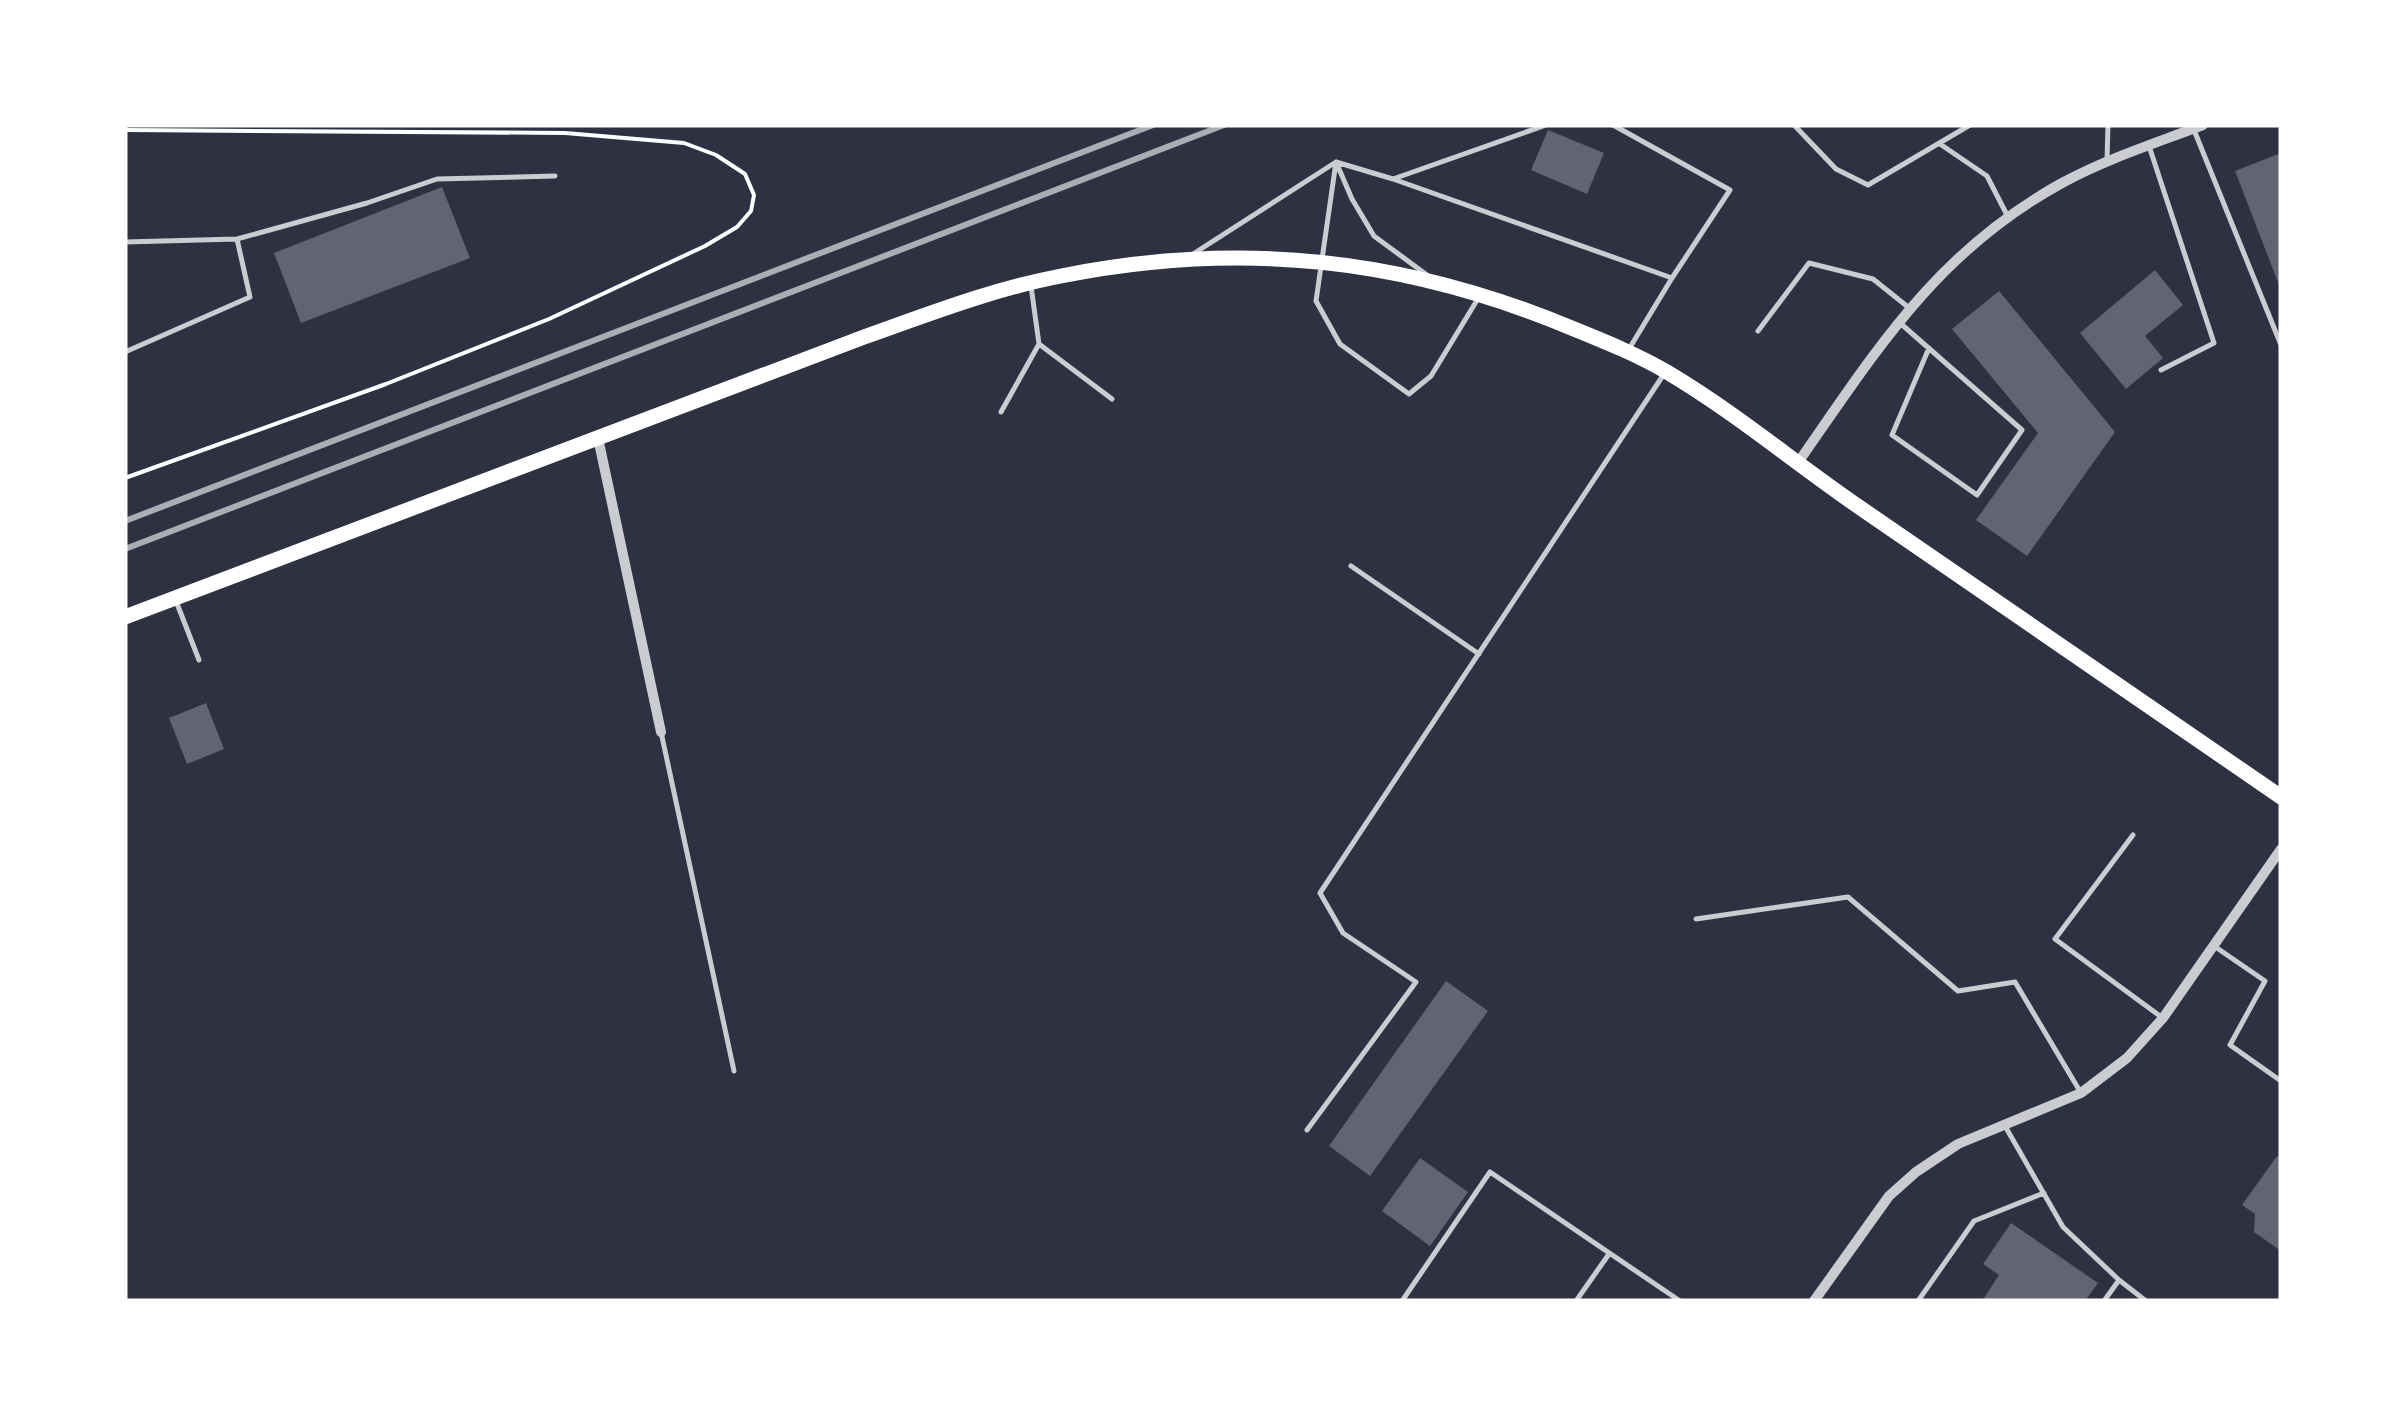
<svg xmlns="http://www.w3.org/2000/svg" width="2406" height="1426" font-family="Helvetica,sans-serif">
	<style>
		.building { fill: #626471 }
		.lines { fill: none; stroke-linecap: round; stroke-linejoin: round }
		.path { stroke: #fff; stroke-width: 4 }
		.service { stroke: #caccd0; stroke-width: 5 }
		.minor { stroke: #caccd0; stroke-width: 10 }
		.secondary { stroke: #fff; stroke-width: 15 }
		.rail { stroke: #abadb3; stroke-width: 6 }
	</style>
	<rect width="100%" height="100%" fill="#2d3142"/>
	<!-- building -->
	<path class="building" d="M1548,130L1604,153L1587,194L1531,170Z
		M2281,153V290L2235,171Z
		M442,187L470,258L301,323L274,253Z
		M2155,270L2183,305L2145,336L2163,358L2126,389L2080,333Z
		M1999,291L2115,432L2027,556L1976,520L2038,433L1952,329Z
		M206,703L224,749L187,764L169,718Z
		M1446,981L1488,1011L1370,1176L1329,1146Z
		M2277,1156L2281,1159V1251L2254,1232L2255,1214L2242,1205Z
		M1420,1158L1468,1192L1430,1246L1382,1211Z
		M2011,1223L2098,1283L2085,1301H1982L1999,1275L1983,1264Z"/>
	<g class="lines">
		<!-- path -->
		<path class="path" d="M125,130L565,133L684,143L716,155L745,174L754,195L751,211L737,227L705,246L549,319L386,384L125,478"/>
		<!-- service -->
		<path class="service" d="M1613,125L1730,190L1672,278
			M1794,125L1836,169L1868,185L1970,125
			M2194,130L2281,345
			M1940,144L1987,176L2008,217
			M2149,146L2214,343L2161,370
			M2107,160L2108,125
			M1393,179L1546,125
			M125,242L237,239L367,203L437,179L555,176
			M1193,254L1336,162L1352,199L1374,236L1427,275
			M1479,297L1431,376L1409,394L1340,344L1316,301L1336,162L1393,179L1672,278L1629,349
			M1900,323L2022,430L1977,495L1892,435L1929,348
			M1758,331L1809,263L1873,279L1908,307
			M1039,344L1112,399
			M125,352L250,297L237,239
			M1001,412L1039,344L1031,286
			M1351,566L1479,654
			M176,601L199,660
			M661,732L734,1071
			M2133,835L2055,939L2160,1016
			M1696,919L1848,897L1958,991L2015,982L2081,1093
			M2214,946L2265,981L2230,1045L2281,1081
			M2005,1126L2063,1227L2119,1280L2146,1301
			M1307,1130L1416,982L1343,933L1320,893L1664,374
			M1402,1301L1490,1172L1680,1301
			M1576,1301L1609,1254
			M1918,1301L1974,1221L2044,1193
			M2104,1301L2119,1280"/>
		<!-- minor -->
		<path class="minor" d="M598,438L661,732
			M1797,464C1876,351 1936,252 2062,183C2106,159 2156,143 2203,125
			M1814,1301L1889,1196L1916,1172L1958,1144L2081,1093L2127,1058L2163,1018L2281,849"/>
		<!-- secondary -->
		<path class="secondary" d="M125,617L864,337C929,314 993,289 1061,276C1241,240 1405,258 1574,329C1606,342 1638,355 1667,372C1736,413 1796,464 1862,509C2002,605 2141,701 2281,797"/>
		<!-- rail -->
		<path class="rail" d="M125,521L1153,125
			M125,549L1224,125"/>
	</g>
	<!-- border -->
	<rect width="2406" height="1426" fill="none" stroke="#ffffff" stroke-width="255"/>
</svg>
